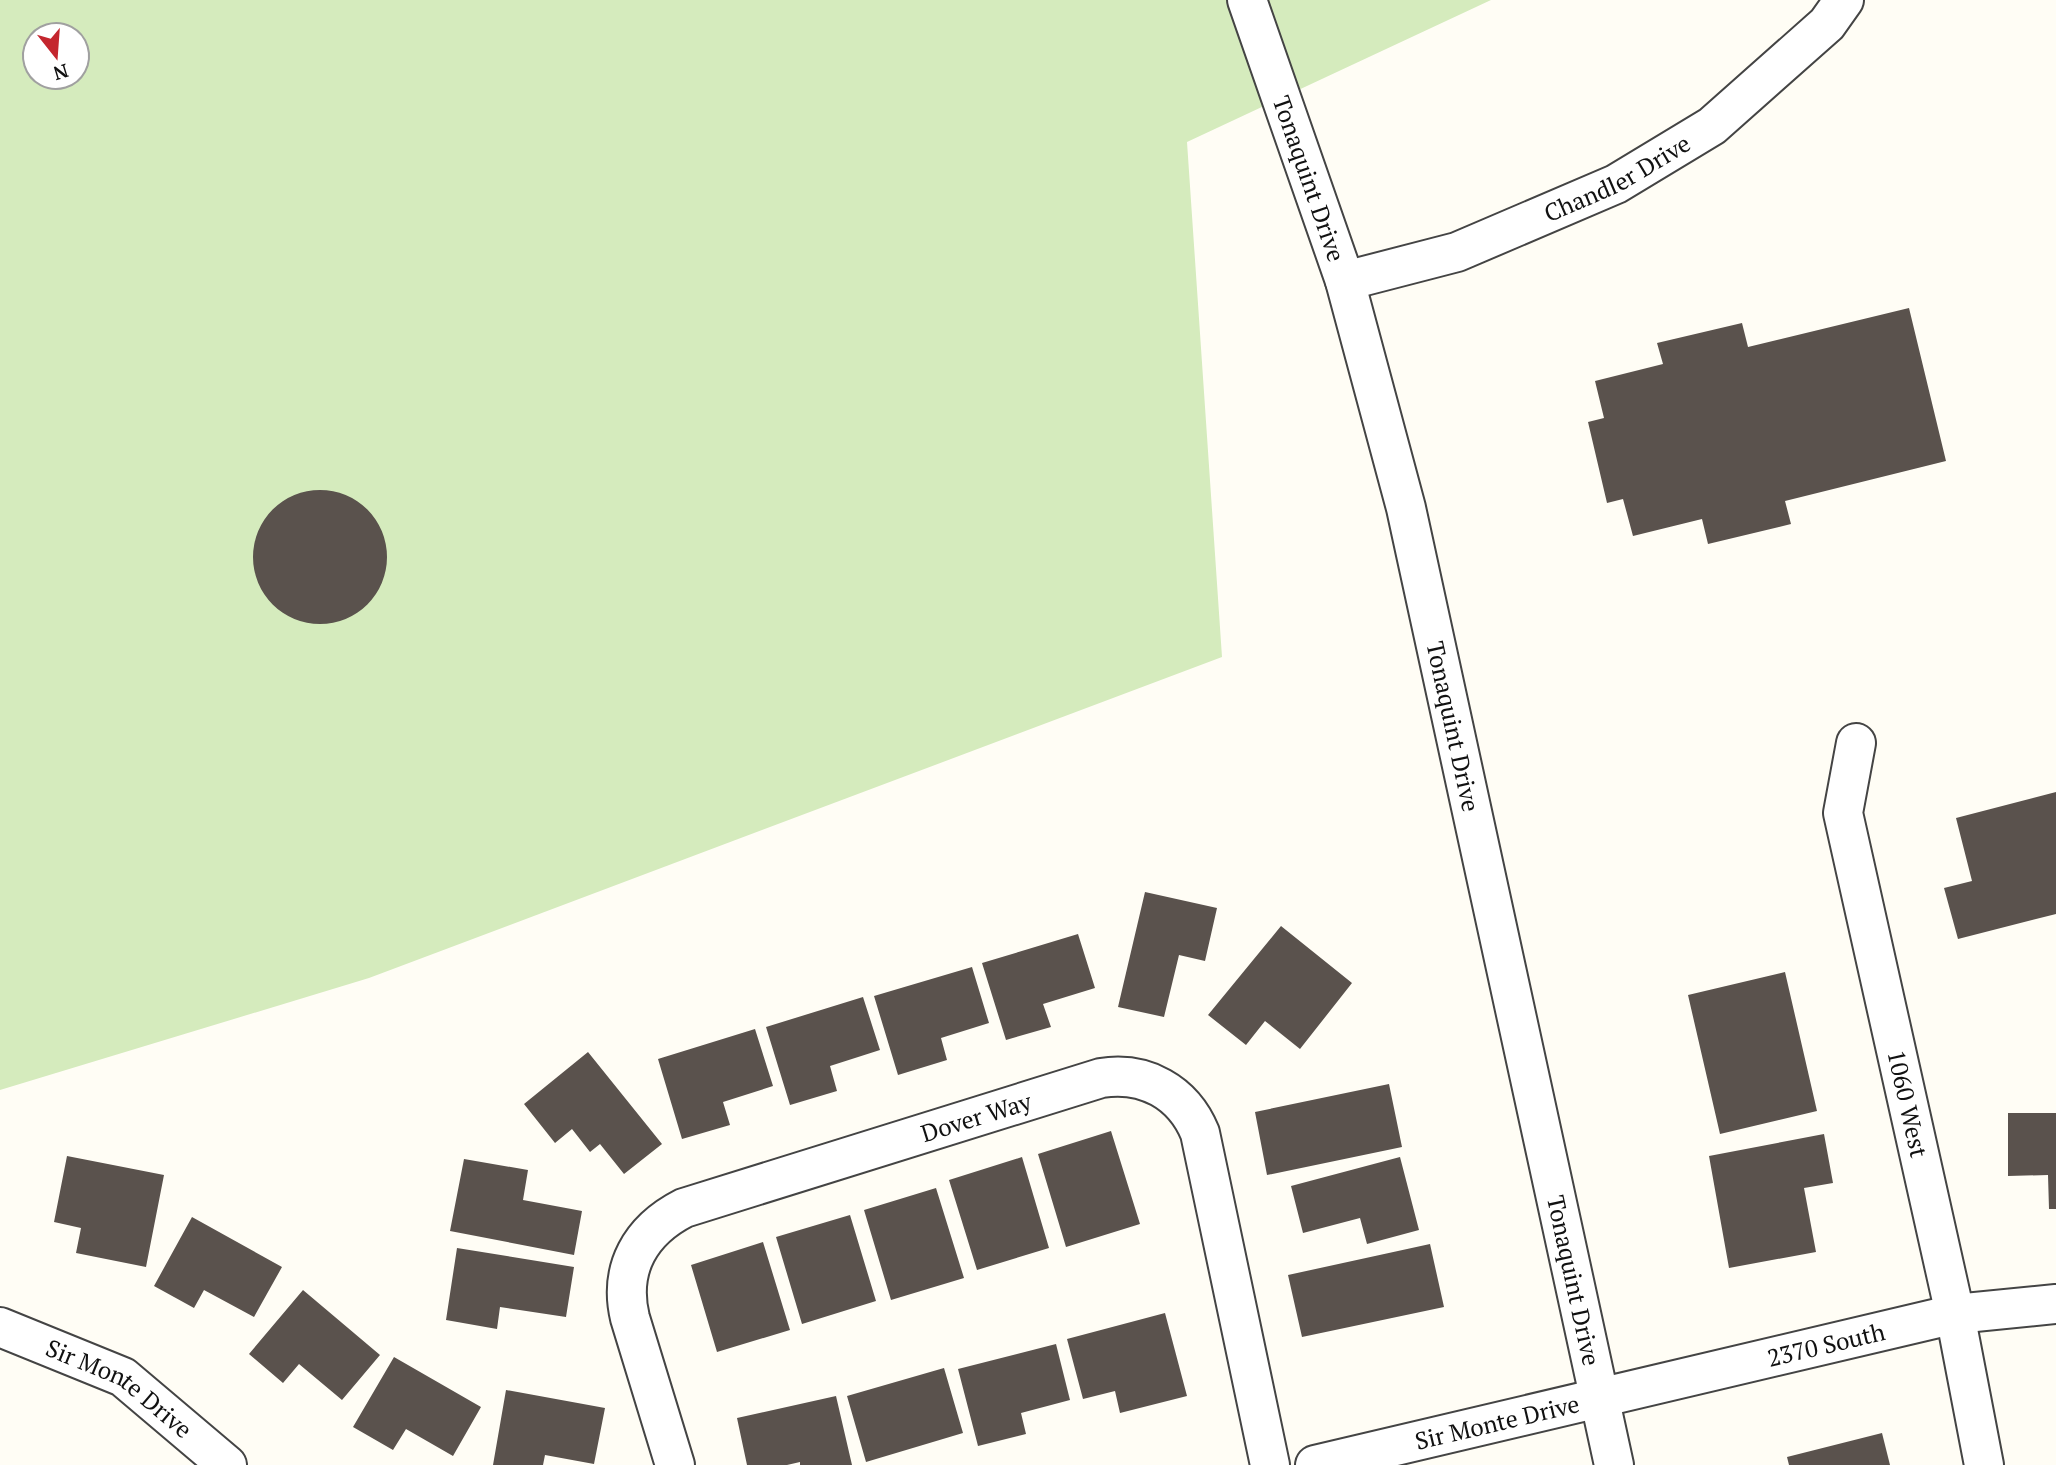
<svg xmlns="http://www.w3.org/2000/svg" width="2056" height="1465" font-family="'PT Serif',serif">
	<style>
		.green { fill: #d5ebbd; fill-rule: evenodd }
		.building { fill: #5a524d }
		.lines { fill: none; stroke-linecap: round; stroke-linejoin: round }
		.minor-casing { stroke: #444; stroke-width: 42 }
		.tertiary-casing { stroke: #444; stroke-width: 42 }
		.minor { stroke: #fff; stroke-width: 38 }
		.tertiary { stroke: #fff; stroke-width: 38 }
		.labels { text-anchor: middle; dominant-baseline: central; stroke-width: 7; stroke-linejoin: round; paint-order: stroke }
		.street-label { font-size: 24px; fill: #111; stroke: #fff }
	</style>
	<rect width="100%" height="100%" fill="#fffdf5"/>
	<!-- green -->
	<path class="green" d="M0,0H1491L1187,142L1222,657L369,978L0,1090ZM35,35H77V77H35Z"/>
	<!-- building -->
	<path class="building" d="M1909,308L1946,461L1785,501L1791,524L1708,544L1702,519L1633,536L1623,499L1607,503L1588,422L1604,418L1595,381L1663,364L1657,343L1742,323L1748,347Z
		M253 557a67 67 0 1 1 134 0a67 67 0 1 1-134 0Z
		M2056,792V914L1958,939L1944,888L1972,881L1956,818Z
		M1145,892L1217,908L1205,961L1179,955L1164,1017L1118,1007Z
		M1281,926L1352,983L1300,1049L1265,1021L1246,1045L1208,1015Z
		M1078,934L1095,988L1043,1004L1051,1027L1006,1040L982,963Z
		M972,967L989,1023L941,1038L947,1060L898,1075L874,996Z
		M1785,972L1817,1111L1720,1134L1688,995Z
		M863,997L880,1050L830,1066L837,1091L790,1105L766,1027Z
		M755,1029L773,1086L723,1102L730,1125L682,1139L658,1059Z
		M588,1052L662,1144L624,1174L600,1144L590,1152L572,1129L555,1143L524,1104Z
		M1389,1084L1402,1147L1267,1175L1255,1112Z
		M2008,1113H2056V1209H2049L2048,1175L2008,1176Z
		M1111,1131L1140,1224L1066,1247L1038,1154Z
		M1824,1134L1833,1183L1804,1188L1816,1252L1729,1268L1709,1156Z
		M67,1156L164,1175L146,1267L76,1253L81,1228L54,1222Z
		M1022,1157L1049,1248L977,1270L949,1180Z
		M1400,1157L1419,1230L1367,1244L1360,1218L1303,1233L1291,1186Z
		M464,1159L528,1170L523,1200L582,1211L574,1255L450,1231Z
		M936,1188L964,1278L891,1300L864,1210Z
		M850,1215L876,1301L802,1324L776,1237Z
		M192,1217L282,1267L254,1317L204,1290L194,1308L154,1286Z
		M763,1242L790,1330L717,1352L691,1265Z
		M1430,1244L1444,1307L1302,1337L1288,1275Z
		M457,1248L574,1267L566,1317L500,1307L497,1329L446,1320Z
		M303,1290L380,1355L342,1400L299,1364L283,1383L249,1354Z
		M1165,1313L1187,1396L1120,1413L1115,1391L1083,1399L1067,1339Z
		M1056,1344L1070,1400L1021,1413L1026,1434L978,1446L958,1369Z
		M394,1357L481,1407L453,1456L406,1429L393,1450L353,1427Z
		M944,1368L963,1433L866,1462L847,1396Z
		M506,1390L605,1408L594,1464L545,1455L543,1465H493Z
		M836,1396L852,1465H800V1462L787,1465H747L737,1418Z
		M1882,1433L1890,1465H1789L1787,1457Z"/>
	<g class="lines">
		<!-- minor casing -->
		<g class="minor-casing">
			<g id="minor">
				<path id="s1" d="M1345,281L1457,252L1616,184L1712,126L1827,24L1844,0"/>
				<path id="s2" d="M1856,743L1843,813L1955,1314L1984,1465"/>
				<path id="s3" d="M0,1327L123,1377L227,1465"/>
				<path id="s4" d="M675,1465L630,1318C618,1268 641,1230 684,1208L1101,1078C1145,1071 1183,1092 1200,1133L1270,1465"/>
				<path id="s5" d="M1315,1465L1955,1314L2056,1304"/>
			</g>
		</g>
		<!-- tertiary casing -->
		<g class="tertiary-casing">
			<g id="tertiary">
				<path id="s6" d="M1247,0L1345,281L1406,508L1614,1465"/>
			</g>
		</g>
		<!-- minor -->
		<use href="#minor" class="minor"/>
		<!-- tertiary -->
		<use href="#tertiary" class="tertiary"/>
	</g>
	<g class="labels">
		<!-- street labels -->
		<g class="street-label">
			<text stroke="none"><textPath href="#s1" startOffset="292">Chandler Drive</textPath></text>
			<text stroke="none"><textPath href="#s6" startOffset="189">Tonaquint Drive</textPath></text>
			<text stroke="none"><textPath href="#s6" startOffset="756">Tonaquint Drive</textPath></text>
			<text stroke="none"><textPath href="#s2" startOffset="369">1060 West</textPath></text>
			<text stroke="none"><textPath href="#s4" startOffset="593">Dover Way</textPath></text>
			<text stroke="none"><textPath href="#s6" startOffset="1323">Tonaquint Drive</textPath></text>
			<text stroke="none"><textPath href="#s5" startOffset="525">2370 South</textPath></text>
			<text stroke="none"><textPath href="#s3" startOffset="135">Sir Monte Drive</textPath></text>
			<text stroke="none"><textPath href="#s5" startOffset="187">Sir Monte Drive</textPath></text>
		</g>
	</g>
	<!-- north arrow -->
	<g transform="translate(56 56) rotate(163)"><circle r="33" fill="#ffffff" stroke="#a0a0a0" stroke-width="2"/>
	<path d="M0-5L12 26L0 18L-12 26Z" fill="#c4262e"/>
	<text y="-10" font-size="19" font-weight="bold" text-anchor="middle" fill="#111111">N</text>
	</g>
</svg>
